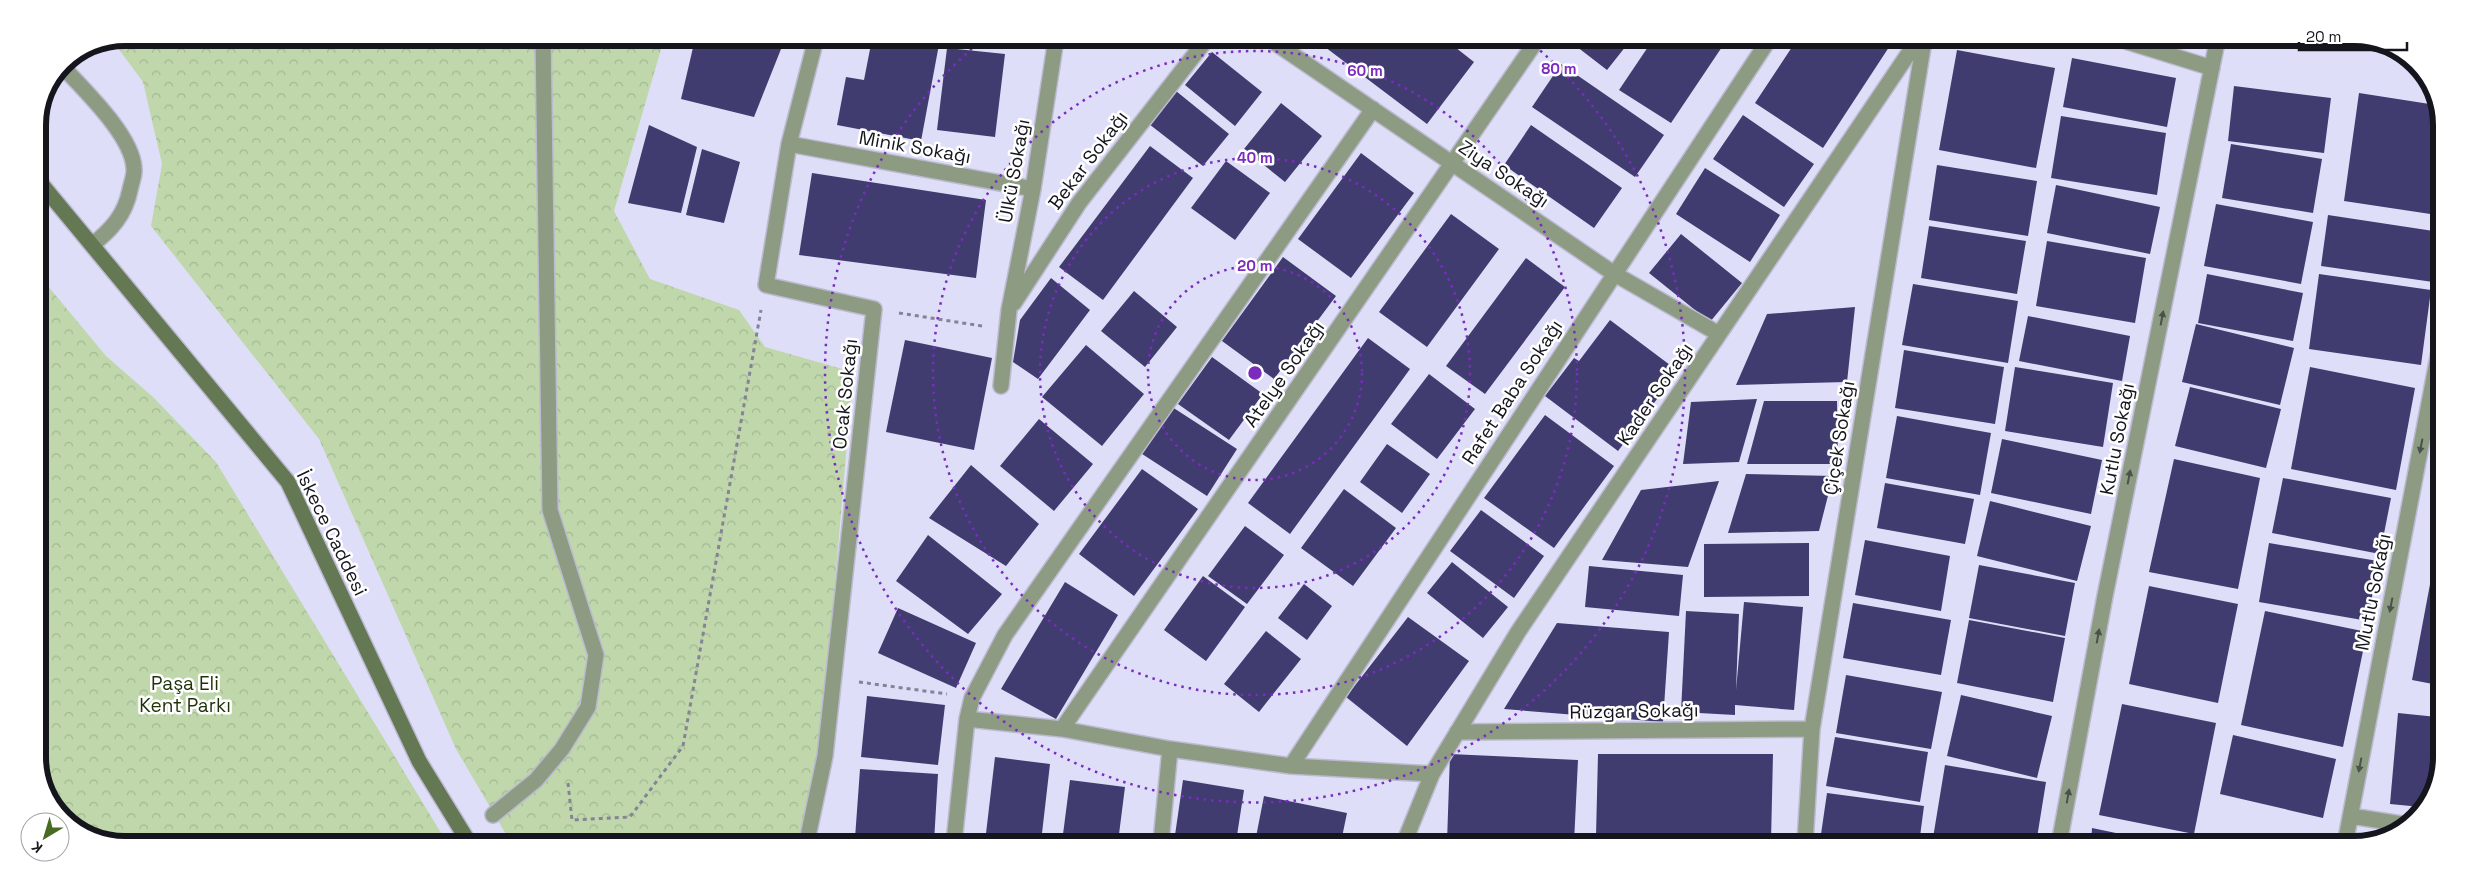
<svg xmlns="http://www.w3.org/2000/svg" width="2479" height="882" font-family="'Space Grotesk',sans-serif">
	<style>
		.park { fill: url(#park-crowns) }
		.building { fill: #403c6f }
		.lines { fill: none; stroke-linecap: round; stroke-linejoin: round }
		.lane-casing { stroke: #bbbad1; stroke-width: 18 }
		.street-casing { stroke: #bbbad1; stroke-width: 18 }
		.secondary-casing { stroke: #bbbad1; stroke-width: 18 }
		.path { stroke: #848496; stroke-width: 3; stroke-dasharray: 4 4; stroke-linecap: butt }
		.lane { stroke: #8d9b82; stroke-width: 15 }
		.street { stroke: #8d9b82; stroke-width: 15 }
		.secondary { stroke: #657854; stroke-width: 15 }
		.oneway { fill: #4b514b }
		.ring { fill: none; stroke: #7b2cbf; stroke-width: 2.5; stroke-dasharray: 2.5 5 }
		.labels { text-anchor: middle; dominant-baseline: central; stroke-width: 5; stroke-linejoin: round; paint-order: stroke }
		.street-label { font-size: 19px; fill: #15151e; stroke: #fff }
		.park-label { font-size: 19px; fill: #1f3208; stroke: #fff }
		.rim { fill: none; stroke: #15151e; stroke-width: 6 }
		.centre { fill: #7b2cbf; stroke: #fff; stroke-width: 2.5 }
		.ring-label { font-size: 15px; text-anchor: middle; font-weight: bold; fill: #7b2cbf; stroke: #fff; stroke-width: 5; stroke-linejoin: round; paint-order: stroke }
	</style>
	<defs>
		<pattern id="park-crowns" width="20" height="18" patternUnits="userSpaceOnUse" patternTransform="scale(1.25)"><rect width="20" height="18" fill="#bfd7ab"/><path d="M2 6a3 3 0 1 1 6 0M12 15a3 3 0 1 1 6 0" fill="none" stroke="#a3b893"/></pattern>
	</defs>
	<rect width="100%" height="100%" fill="#dfdef8"/>
	<!-- park -->
	<path class="park" d="M125,38L664,39L614,211L650,279L739,310L765,347L853,372L817,795L804,841H510L456,749L319,439L151,226L162,164L143,82L112,40Z
		M38,274L106,356L153,397L216,462L446,841L97,840L56,810L38,763Z"/>
	<!-- building -->
	<path class="building" d="M695,39H785L754,117L681,99Z
		M872,39H940L921,141L837,125L846,77L864,80Z
		M1324,40H1446L1474,62L1427,124L1321,44Z
		M1573,40H1581L1630,41L1607,70L1572,43Z
		M1652,41H1726L1671,123L1619,90Z
		M1796,41H1893L1823,148L1755,103Z
		M947,48L1005,54L995,137L937,130Z
		M1957,50L2055,68L2036,168L1939,150Z
		M1212,52L1262,92L1235,126L1185,85Z
		M2072,58L2176,78L2167,127L2063,107Z
		M1561,64L1664,135L1635,177L1532,107Z
		M2234,86L2331,98L2324,153L2228,141Z
		M1176,91L1229,134L1203,166L1149,124Z
		M2359,93L2436,105L2441,119V191L2437,215L2344,201Z
		M1281,103L1322,136L1285,182L1244,149Z
		M1743,115L1814,164L1784,207L1713,159Z
		M2061,116L2166,133L2157,195L2051,178Z
		M649,125L697,147L681,213L628,203Z
		M1531,125L1622,188L1594,228L1504,165Z
		M2231,144L2322,159L2313,213L2222,198Z
		M1150,146L1193,178L1103,300L1059,267Z
		M702,149L740,162L724,223L686,215Z
		M1361,153L1414,193L1351,278L1298,239Z
		M1226,161L1270,193L1235,240L1191,208Z
		M1937,165L2037,181L2028,236L1929,220Z
		M1705,168L1780,215L1750,262L1676,214Z
		M812,173L986,200L976,278L799,255Z
		M2056,185L2160,207L2150,254L2047,233Z
		M2216,204L2313,222L2301,284L2204,266Z
		M1451,214L1499,249L1427,347L1379,312Z
		M2328,215L2440,232L2433,282L2321,266Z
		M1929,226L2026,241L2017,294L1921,278Z
		M1681,234L1742,283L1710,322L1649,273Z
		M2047,241L2146,258L2135,323L2036,306Z
		M1283,257L1336,296L1274,379L1222,341Z
		M1526,258L1565,287L1485,394L1446,366Z
		M2207,274L2303,293L2293,341L2198,323Z
		M2319,274L2431,290L2421,365L2309,349Z
		M1051,278L1090,310L1038,379L1013,362L1020,320Z
		M1913,284L2018,301L2008,363L1902,345Z
		M1134,291L1177,327L1145,367L1101,331Z
		M1855,307L1847,382L1736,385L1767,314Z
		M2028,316L2130,336L2122,381L2019,361Z
		M1610,320L1678,371L1618,451L1545,396L1574,358L1579,361Z
		M2196,324L2294,348L2280,405L2182,382Z
		M1368,338L1410,369L1290,534L1248,503Z
		M905,340L992,358L974,450L886,432Z
		M1086,345L1144,394L1102,446L1042,397Z
		M1904,350L2004,367L1995,424L1895,408Z
		M1212,357L1263,394L1229,440L1178,404Z
		M2015,367L2113,383L2103,447L2005,431Z
		M2310,367L2415,388L2396,490L2291,469Z
		M1429,374L1475,409L1437,459L1391,424Z
		M2190,387L2281,409L2266,468L2175,446Z
		M1757,399L1739,462L1683,464L1691,402Z
		M1764,401H1837L1838,464H1747Z
		M1169,405L1237,449L1207,496L1139,452Z
		M1545,415L1614,466L1554,548L1484,498Z
		M1897,416L1991,433L1980,495L1886,478Z
		M1039,419L1093,464L1054,511L1000,466Z
		M2002,439L2102,460L2091,514L1991,493Z
		M1387,444L1430,474L1402,513L1360,482Z
		M2174,459L2260,478L2238,589L2149,572Z
		M971,465L1039,524L1006,566L929,518Z
		M1142,469L1198,509L1134,596L1079,554Z
		M1746,474L1833,476L1819,531L1728,533Z
		M2283,478L2391,498L2380,554L2272,533Z
		M1719,481L1688,567L1602,560L1641,490Z
		M1885,483L1974,499L1965,544L1877,528Z
		M1344,489L1396,528L1353,586L1301,548Z
		M1990,501L2091,526L2077,581L1977,556Z
		M1481,510L1544,556L1514,598L1450,551Z
		M2438,521H2439L2438,548L2433,546Z
		M1245,526L1284,555L1247,604L1208,576Z
		M928,535L1002,594L968,634L896,581Z
		M1865,540L1950,556L1941,611L1855,595Z
		M1809,543V596L1704,597V544Z
		M2269,543L2378,561L2368,621L2259,602Z
		M1452,562L1508,607L1483,638L1427,593Z
		M2434,563H2438V685L2412,680Z
		M1979,565L2075,583L2065,636L1969,618Z
		M1589,566L1683,575L1679,616L1585,607Z
		M1203,576L1245,607L1206,661L1164,630Z
		M1065,582L1118,615L1056,719L1001,689Z
		M1304,584L1332,606L1307,640L1278,618Z
		M2149,586L2238,604L2218,703L2129,684Z
		M1744,602L1803,607L1794,710L1735,705V715L1681,712L1686,611L1739,614L1736,690Z
		M1853,603L1951,620L1941,675L1843,658Z
		M898,608L976,643L956,688L878,653Z
		M2265,611L2367,632L2343,747L2241,725Z
		M1408,617L1469,661L1407,746L1346,697Z
		M1969,620L2065,638L2053,702L1957,683Z
		M1557,623L1669,632L1663,722L1504,709Z
		M1266,631L1301,659L1259,712L1224,684Z
		M1846,675L1942,692L1931,749L1836,733Z
		M1961,695L2052,716L2037,778L1947,756Z
		M867,696L945,705L938,765L861,757Z
		M2122,704L2216,723L2194,834L2099,815Z
		M2398,713L2437,717V785L2421,807L2390,804Z
		M2233,735L2336,759L2323,818L2220,794Z
		M1835,737L1928,752L1920,802L1826,786Z
		M1450,754L1578,760L1574,843L1447,842Z
		M1598,754H1773L1771,841L1596,836Z
		M995,757L1050,764L1041,842H985Z
		M1945,765L2046,782L2036,844H1932Z
		M860,769L938,774L934,842L855,838Z
		M1070,780L1125,787L1118,842H1062Z
		M1183,780L1244,790L1236,842H1174Z
		M1827,793L1924,806L1919,844L1820,841Z
		M1264,796L1347,813L1341,842H1255Z
		M2092,828L2164,843V844H2091Z
		M2213,838L2238,844H2212Z"/>
	<g class="lines">
		<!-- lane casing -->
		<g class="lane-casing">
			<path id="lane" d="M62,66C84,90 132,135 134,168C135,175 131,184 130,190C125,215 111,230 92,245
				M493,815L536,780L562,749L588,707L596,655L550,510L543,38"/>
		</g>
		<!-- street casing -->
		<g class="street-casing">
			<path id="street" d="M1271,40L1613,273L1719,334
				M2128,42L2212,68
				M789,144L1033,189
				M1014,303L1079,203L1206,40
				M1001,386L1009,310L1033,189L1056,39
				M967,719L1062,729L1170,749L1291,766L1432,774
				M1062,729L1537,40
				M1457,732L1812,729
				M1291,766L1768,41
				M2351,816L2408,825
				M807,841L825,756L874,309L766,285L789,144L816,39
				M954,842L967,719L972,698L1005,635L1373,109
				M1161,842L1170,749
				M1404,843L1432,774L1518,632L1917,41
				M1805,843L1812,729L1924,41
				M2059,844L2105,596L2217,42
				M2345,844L2440,346"/>
		</g>
		<!-- secondary casing -->
		<g class="secondary-casing">
			<path id="secondary" d="M38,180L288,482L419,761L468,841"/>
		</g>
		<!-- path -->
		<path class="path" d="M899,313L982,326
			M859,682L947,694
			M568,783L572,820L630,817L683,746L761,310"/>
		<!-- lane -->
		<use href="#lane" class="lane"/>
		<!-- street -->
		<use href="#street" class="street"/>
		<!-- secondary -->
		<use href="#secondary" class="secondary"/>
	</g>
	<!-- one-way arrows -->
	<defs><path id="oneway-solid" d="M-6-.8H1V-3.2L6.5 0L1 3.2V.8H-6Z" transform="scale(1.25)"/></defs>
	<g class="oneway">
		<use href="#oneway-solid" transform="translate(2162 318) rotate(-79)"/>
		<use href="#oneway-solid" transform="translate(2421 446) rotate(101)"/>
		<use href="#oneway-solid" transform="translate(2129 477) rotate(-79)"/>
		<use href="#oneway-solid" transform="translate(2391 605) rotate(101)"/>
		<use href="#oneway-solid" transform="translate(2098 636) rotate(-80)"/>
		<use href="#oneway-solid" transform="translate(2360 765) rotate(101)"/>
		<use href="#oneway-solid" transform="translate(2068 796) rotate(-80)"/>
	</g>
	<!-- distance rings -->
	<g class="ring">
		<circle cx="1255" cy="373" r="107"/>
		<circle cx="1255" cy="373" r="215"/>
		<circle cx="1255" cy="373" r="322"/>
		<path d="M1529 41A430 430 0 1 1 981 41"/>
	</g>
	<g class="labels">
		<!-- street labels -->
		<g class="street-label">
			<text transform="translate(915 147) rotate(10)">Minik Sokağı</text>
			<text transform="translate(1088 160) rotate(-53)">Bekar Sokağı</text>
			<text transform="translate(1014 171) rotate(-80)">Ülkü Sokağı</text>
			<text transform="translate(1504 174) rotate(34)">Ziya Sokağı</text>
			<text transform="translate(1284 374) rotate(-55)">Atelye Sokağı</text>
			<text transform="translate(1512 392) rotate(-57)">Rafet Baba Sokağı</text>
			<text transform="translate(845 394) rotate(-84)">Ocak Sokağı</text>
			<text transform="translate(1655 394) rotate(-56)">Kader Sokağı</text>
			<text transform="translate(1839 438) rotate(-81)">Çiçek Sokağı</text>
			<text transform="translate(2117 439) rotate(-79)">Kutlu Sokağı</text>
			<text transform="translate(332 533) rotate(64)">İskece Caddesi</text>
			<text transform="translate(2373 592) rotate(-79)">Mutlu Sokağı</text>
			<text transform="translate(1634 711) rotate(-1)">Rüzgar Sokağı</text>
		</g>
		<!-- park labels -->
		<g class="park-label">
			<text x="185" y="683">Paşa Eli<tspan x="185" dy="22">Kent Parkı</tspan></text>
		</g>
	</g>
	<!-- crop -->
	<path d="M0 0H2479V882H0ZM125 46H2354A79 79 0 0 1 2433 125V757A79 79 0 0 1 2354 836H125A79 79 0 0 1 46 757V125A79 79 0 0 1 125 46Z" fill="#fff" fill-rule="evenodd"/>
	<path class="rim" d="M125 46H2354A79 79 0 0 1 2433 125V757A79 79 0 0 1 2354 836H125A79 79 0 0 1 46 757V125A79 79 0 0 1 125 46Z"/>
	<circle cx="1255" cy="373" r="8" class="centre"/>
	<g class="ring-label">
		<text x="1559" y="74">80 m</text>
		<text x="1365" y="76">60 m</text>
		<text x="1255" y="163">40 m</text>
		<text x="1255" y="271">20 m</text>
	</g>
	<!-- north arrow -->
	<g transform="translate(45 837) rotate(218)"><circle r="24" fill="#ffffff" stroke="#a1a1a5"/>
	<path d="M0-4L9 19L0 12L-9 19Z" fill="#496a22"/>
	<text y="-8" font-size="14" font-weight="bold" text-anchor="middle" fill="#15151e">K</text>
	</g>
	<!-- scale -->
	<path d="M2299 42v8h108v-8" fill="none" stroke="#15151e" stroke-width="2.5"/>
	<text x="2306" y="42" font-size="15" fill="#15151e" stroke="#ffffff" stroke-width="4" paint-order="stroke">20 m</text>
</svg>
